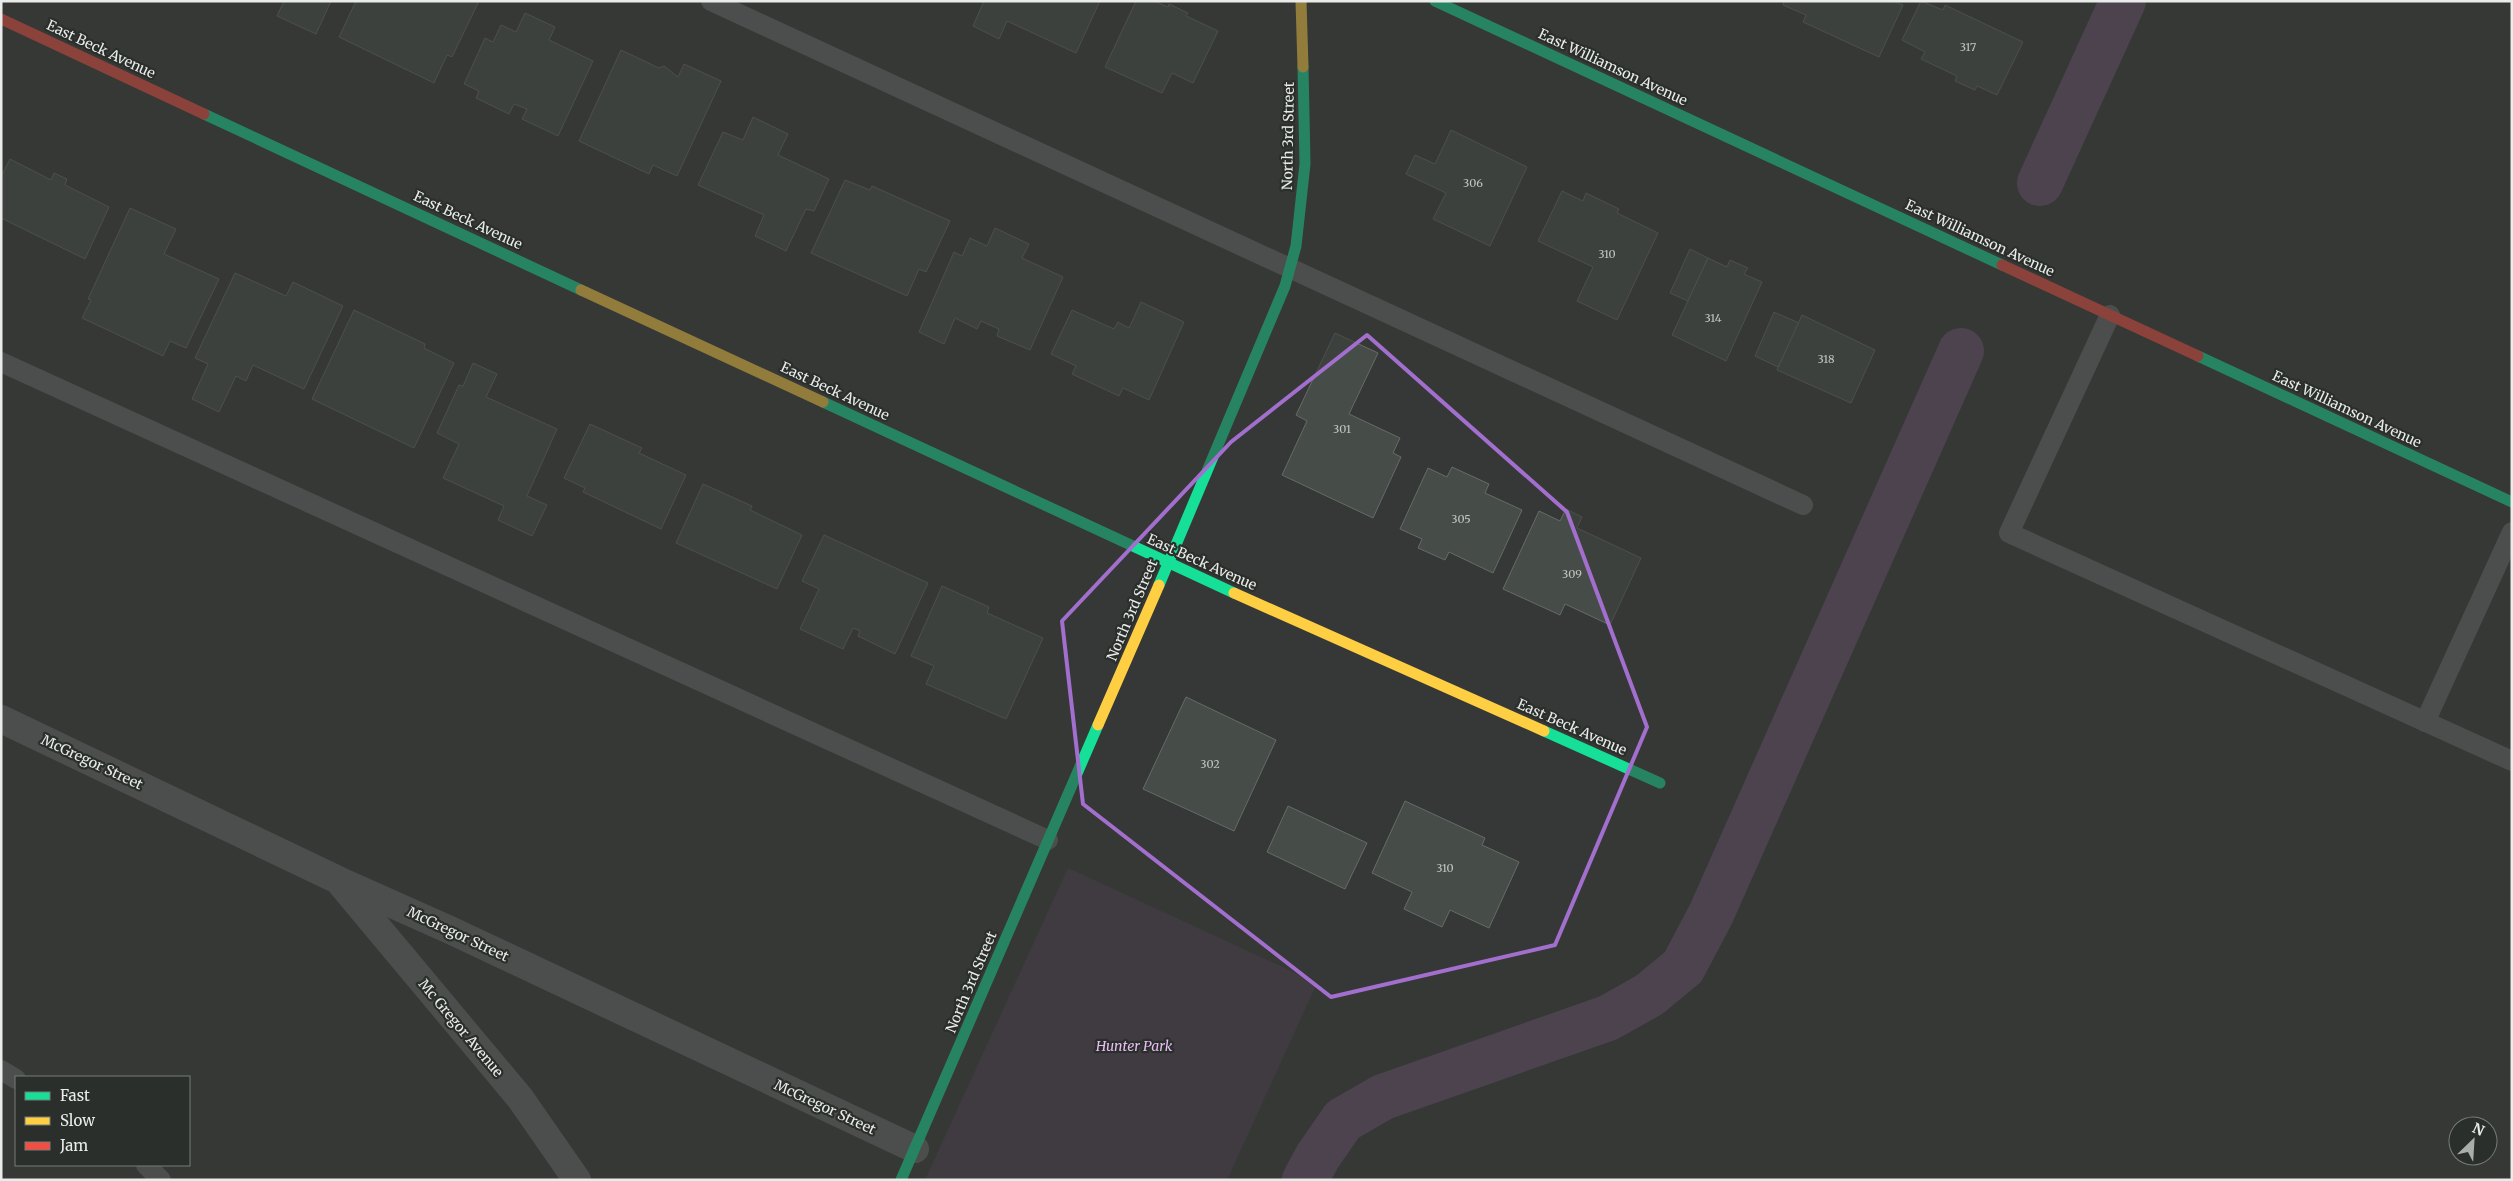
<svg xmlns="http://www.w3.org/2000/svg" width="2513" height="1181" font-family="Merriweather,serif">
<rect width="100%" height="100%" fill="#363837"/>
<polygon fill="#4c3e4f" points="1068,868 1317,983 1227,1180 925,1180"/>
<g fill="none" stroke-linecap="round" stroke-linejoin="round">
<g stroke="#68516e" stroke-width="46">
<polyline points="2040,183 2123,1"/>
<polyline points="1305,1180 1318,1156 1343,1120 1383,1097 1608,1018 1649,995 1683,967 1711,914 1961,351"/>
</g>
</g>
<g fill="#464d48" stroke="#686a68">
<polygon points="284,1 331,1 316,34 277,16"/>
<polygon points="356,1 479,1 452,57 447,55 434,83 339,37"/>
<polygon points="984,1 1100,1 1076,53 1007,21 999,39 973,26"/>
<polygon points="1136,1 1154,1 1168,7 1169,4 1188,13 1186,16 1218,31 1193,83 1172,73 1162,93 1105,67"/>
<polygon points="1784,1 1893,1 1903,5 1879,57 1803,22 1806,15 1783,5"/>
<polygon points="1921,1 1943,10 1945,5 2023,42 1997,95 1977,86 1975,90 1955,81 1957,76 1921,59 1925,52 1902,40"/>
<polygon points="525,13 555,27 549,40 593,61 558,136 522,119 527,109 514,104 509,114 476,98 479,91 464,84 485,38 493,42 501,25 516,32"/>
<polygon points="621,50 659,68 664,66 678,77 684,64 721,81 677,176 653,165 649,174 579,141"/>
<polygon points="753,117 788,134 778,155 829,179 814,211 806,209 786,251 755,236 764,215 698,185 723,132 743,140"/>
<polygon points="1451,130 1527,167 1490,246 1433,219 1446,193 1406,174 1415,155 1435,164"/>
<polygon points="10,159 51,180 54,173 67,179 65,185 109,207 85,259 1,218 1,177"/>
<polygon points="845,180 870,190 872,186 950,221 926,272 919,269 907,296 811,253"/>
<polygon points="1562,191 1583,201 1586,193 1619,209 1617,213 1658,233 1617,320 1577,301 1593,267 1538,241"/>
<polygon points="130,208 176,229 164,254 219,279 186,348 170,341 163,356 82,318 91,300 88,299"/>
<polygon points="995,228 1029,244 1022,258 1063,277 1030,350 997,336 999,329 981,321 977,329 955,318 944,344 919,332 954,252 962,256 970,238 987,246"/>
<polygon points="1690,249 1708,258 1688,301 1670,293"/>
<polygon points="1708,258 1727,267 1730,260 1748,268 1744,274 1762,282 1726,361 1672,335"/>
<polygon points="235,273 286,296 293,282 343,306 304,389 253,365 246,381 236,376 219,412 192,399 208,364 195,358"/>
<polygon points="1141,302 1184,322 1149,400 1123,388 1119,396 1072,374 1076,366 1051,354 1072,310 1114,329 1118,322 1129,328"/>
<polygon points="354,310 425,344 424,348 454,363 414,448 312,399"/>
<polygon points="1774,312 1799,323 1778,367 1755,356"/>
<polygon points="1802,315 1875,350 1851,403 1777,370"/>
<polygon points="1335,333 1378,353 1349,414 1400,438 1393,453 1401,457 1373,518 1282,475 1307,421 1296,415"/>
<polygon points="473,363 497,374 486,397 557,429 527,496 547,505 532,536 498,520 504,506 443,478 459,444 437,433 459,385 463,386"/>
<polygon points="590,424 642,448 639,453 686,475 661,529 583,492 585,488 564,478"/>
<polygon points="1452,467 1489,484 1485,493 1522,510 1493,573 1449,552 1445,560 1418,548 1422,539 1400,529 1428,468 1447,477"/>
<polygon points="703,484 752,506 750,510 802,535 777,589 676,543"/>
<polygon points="1566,509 1582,517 1577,528 1641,558 1610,625 1565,604 1560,615 1503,589 1539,511 1560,521"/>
<polygon points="824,535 928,583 895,654 858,636 860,631 853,628 843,649 800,629 819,589 802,581"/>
<polygon points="942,586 989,607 987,613 1043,638 1006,719 926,684 934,666 911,656"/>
<polygon points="1186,697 1276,740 1234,831 1143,789"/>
<polygon points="1405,801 1485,838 1482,845 1519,862 1489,928 1450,910 1442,927 1404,909 1412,892 1372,873"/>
<polygon points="1288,806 1367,843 1345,889 1267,852"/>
</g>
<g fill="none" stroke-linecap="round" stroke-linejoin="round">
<g stroke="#656967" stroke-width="20">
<polyline points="711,1 1803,505"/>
<polyline points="2110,315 2009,533 2512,761"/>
<polyline points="1,362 1048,840"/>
<polyline points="2425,722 2512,532"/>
<polyline points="1,1070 16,1079"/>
<polyline points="146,1165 161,1180"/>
</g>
<g stroke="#656967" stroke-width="28">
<polyline points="1,719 338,880 450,930 915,1149"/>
<polyline points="342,885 520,1098 577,1180"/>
</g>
<g stroke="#16e098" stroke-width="11">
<polyline points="1435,1 2002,265"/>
<polyline points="204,114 581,290"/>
<polyline points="2198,356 2512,502"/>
<polyline points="823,402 1234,593"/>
<polyline points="1159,585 1285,286 1296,246 1305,164 1303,67"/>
<polyline points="1544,731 1660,783"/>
<polyline points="901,1180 1098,725"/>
</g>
<g stroke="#ffcf43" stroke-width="11">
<polyline points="1301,1 1303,67"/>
<polyline points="581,290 823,402"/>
<polyline points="1234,593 1544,731"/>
<polyline points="1098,725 1159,585"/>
</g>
<g stroke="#f24e42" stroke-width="11">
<polyline points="1,19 204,114"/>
<polyline points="2002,265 2198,356"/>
</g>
</g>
<path d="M0 0H2513V1181H0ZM1367 335 1567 512 1647 727 1555 945 1331 997 1083 804 1062 621 1231 442Z" fill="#363837" fill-opacity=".55" fill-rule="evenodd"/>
<path fill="none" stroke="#a26fce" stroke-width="4" stroke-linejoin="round" d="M1367 335 1567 512 1647 727 1555 945 1331 997 1083 804 1062 621 1231 442Z"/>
<g text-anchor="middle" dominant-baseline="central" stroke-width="4.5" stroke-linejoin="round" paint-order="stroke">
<g font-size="11" fill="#c0c4c2">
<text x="1968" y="47">317</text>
<text x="1473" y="183">306</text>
<text x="1607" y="254">310</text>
<text x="1713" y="318">314</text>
<text x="1826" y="359">318</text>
<text x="1342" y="429">301</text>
<text x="1461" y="519">305</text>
<text x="1572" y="574">309</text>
<text x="1210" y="764">302</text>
<text x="1445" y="868">310</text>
</g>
<g font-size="14" fill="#e9ecea" stroke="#2b2f2c">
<text transform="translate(101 49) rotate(25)">East Beck Avenue</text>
<text transform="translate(1613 67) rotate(25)">East Williamson Avenue</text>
<text transform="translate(1288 136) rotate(-89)">North 3rd Street</text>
<text transform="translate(468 220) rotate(25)">East Beck Avenue</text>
<text transform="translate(1980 238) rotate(25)">East Williamson Avenue</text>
<text transform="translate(835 391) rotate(25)">East Beck Avenue</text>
<text transform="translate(2347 409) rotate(25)">East Williamson Avenue</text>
<text transform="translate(1202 562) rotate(24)">East Beck Avenue</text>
<text transform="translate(1132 610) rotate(-67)">North 3rd Street</text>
<text transform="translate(1572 727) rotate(24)">East Beck Avenue</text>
<text transform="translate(92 762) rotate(25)">McGregor Street</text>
<text transform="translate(458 934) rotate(25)">McGregor Street</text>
<text transform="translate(971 982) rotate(-67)">North 3rd Street</text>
<text transform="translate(461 1028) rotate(50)">Mc Gregor Avenue</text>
<text transform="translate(825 1107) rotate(25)">McGregor Street</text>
</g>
<g font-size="14" font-style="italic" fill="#e9bdf3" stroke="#2b2f2c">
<text x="1134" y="1046">Hunter Park</text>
</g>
</g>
<rect width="2513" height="1181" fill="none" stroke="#e9ecea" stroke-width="5"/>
<rect x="15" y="1076" width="175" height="90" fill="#2b2f2c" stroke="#777b78"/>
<rect x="25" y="1092" width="25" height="8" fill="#16e098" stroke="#777b78"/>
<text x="60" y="1101" font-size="15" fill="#e9ecea">Fast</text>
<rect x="25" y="1117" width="25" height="8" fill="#ffcf43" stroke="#777b78"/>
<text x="60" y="1126" font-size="15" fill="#e9ecea">Slow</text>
<rect x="25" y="1142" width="25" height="8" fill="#f24e42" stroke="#777b78"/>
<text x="60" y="1151" font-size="15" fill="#e9ecea">Jam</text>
<g transform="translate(2473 1141) rotate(25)"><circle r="24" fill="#2b2f2c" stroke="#777b78"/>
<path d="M0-4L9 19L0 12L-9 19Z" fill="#aaadab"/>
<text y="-8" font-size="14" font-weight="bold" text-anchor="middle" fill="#e9ecea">N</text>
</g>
</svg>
